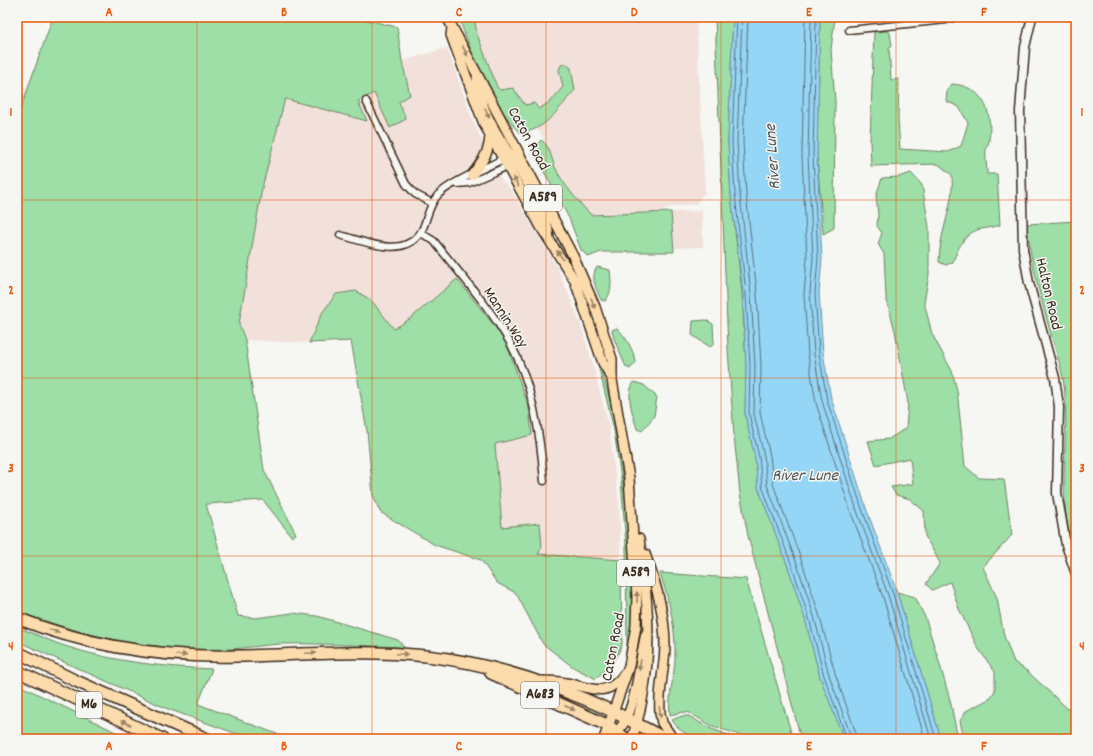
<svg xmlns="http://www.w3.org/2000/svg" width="1093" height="756" font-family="Dekko,sans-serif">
<rect width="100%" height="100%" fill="#f6f6f2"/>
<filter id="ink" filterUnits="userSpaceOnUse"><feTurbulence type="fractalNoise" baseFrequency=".025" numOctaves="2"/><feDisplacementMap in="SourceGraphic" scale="8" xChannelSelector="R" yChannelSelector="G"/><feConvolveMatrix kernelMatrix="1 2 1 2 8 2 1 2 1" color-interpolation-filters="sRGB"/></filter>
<g filter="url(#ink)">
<g fill="#f2e1db">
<polygon points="462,17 696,17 705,192 696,204 670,207 590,235 545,169 543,138 539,131 497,109"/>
<polygon points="447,48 474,124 502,180 511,190 557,267 579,319 592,361 609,427 619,503 621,560 538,554 502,527 495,444 532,435 529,408 507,345 457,280 411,318 394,329 371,300 322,313 309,343 245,340 239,324 262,188 285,99 366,121 358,101 374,93 390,127 399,102 410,95 402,61"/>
<polygon points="702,211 703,247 674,248 671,212"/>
</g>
<g fill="#9edea7" stroke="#6c8462">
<path d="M53 17H354L397 27 402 61 410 95 399 102 406 119 390 128 374 93 358 101 367 121 285 99 262 188 239 324 245 340 264 470 296 534 292 537 263 500 206 504 238 616 256 618 292 613 317 616 398 640 404 647C363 646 321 643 280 644 263 645 247 648 231 649 158 652 85 637 17 611V119Z"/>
<path d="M459 17H474L477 34 497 87 500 90 513 88 525 105 534 103 539 109 551 101 563 87 559 70 561 65 565 63 571 68 575 90C572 94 568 97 565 102 552 117 541 131 520 133 495 109 469 50 459 17Z"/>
<polygon points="715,17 733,17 728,142 731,195 742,293 746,366 745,414 755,458 758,487 788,567 805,619 820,677 844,739 801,739 748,536 740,493 734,436 728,349"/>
<polygon points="820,17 835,17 831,50 835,100 834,228 823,234 817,156"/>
<path d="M887 31 890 33 892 46 889 47 891 80 899 79 898 119 900 149 948 152 961 146 968 123 959 107 946 101 947 90 952 84C983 86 993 111 989 140 989 143 987 146 986 149 985 157 987 166 987 174H997L1000 225C993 227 988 228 981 229 965 232 958 248 953 262L946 265 939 262C939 232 955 204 952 175L938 164 871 166 870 141 874 32Z"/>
<path d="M541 140C550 146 551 157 555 167 563 185 578 201 591 215L671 212 674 252H601L588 257 581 250 569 218 535 155 537 145Z"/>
<polygon points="911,173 922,185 929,227 929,275 924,302 932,334 952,371 957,390 965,466 979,478 1004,479 1012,535 983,567 997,598 1004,636 1014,662 1027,671 1070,711 1076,724 1072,739 964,739 960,721 966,711 991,698 995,690 995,672 978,648 959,609 950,582 932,590 926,584 940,563 925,536 924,511 910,499 896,495 891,487 913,484 910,458 876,465 868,441 889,439 906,428 908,403 895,331 886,297 884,254 878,244 882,233 877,226 878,214 876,196 882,178 898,177"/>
<path d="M1076 221V555C1053 498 1072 436 1063 378 1060 362 1054 346 1050 331 1040 295 1030 261 1027 224Z"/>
<path d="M597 267 610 270C611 281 613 292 605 301L601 300C596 288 590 278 597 267Z"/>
<polygon points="457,279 493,324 507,345 529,408 532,435 495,444 502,527 540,523 542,547 538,554 621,560 622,645 616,658 596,679 573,667 543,644 516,593 497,583 481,560 435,545 380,512 373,495 367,431 351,341 309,343 322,313 336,294 356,291 371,300 394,329 411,318"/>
<polygon points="706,320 713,324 714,344 710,347 692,335 693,321"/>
<path d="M617 328C627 338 632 348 636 362L630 369 626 367 614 339 612 330Z"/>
<polygon points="593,339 615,419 633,560 633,622 625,666 627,644 626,545 621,479 614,430 592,340"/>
<path d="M634 382 644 385 657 397 654 416 642 431 637 429C633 415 625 395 634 382Z"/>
<path d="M660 573 746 579 793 739H751L710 725 690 713 683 712 670 715C668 696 674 679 675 660 676 627 670 604 660 573Z"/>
<polygon points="897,592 915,597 925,617 938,658 950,700 958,739 941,739"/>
<path d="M17 627C34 633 51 642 68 647 115 662 163 667 212 669L198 704 290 739H251L168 709 17 641Z"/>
<polygon points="17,684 130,739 18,739"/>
<path d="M682 716H689L709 728 740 739C715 739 688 745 672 720Z"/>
</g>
<polygon fill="#95d6f7" stroke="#7191a0" points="733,17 820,17 817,156 822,259 819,293 823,353 831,398 866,508 897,592 941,739 844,739 820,677 805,619 788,567 758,487 755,458 745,414 746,366 743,293 731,195 728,142"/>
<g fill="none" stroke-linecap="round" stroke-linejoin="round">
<g stroke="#5f6f75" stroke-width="1">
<polyline points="737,17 732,142 735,195 746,293 750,366 749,414 759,457 762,486 792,566 809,618 824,676 847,739"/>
<polyline points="742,17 737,142 740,195 751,293 755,366 754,414 764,456 767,485 797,564 814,616 829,675 852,739"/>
<polyline points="748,17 743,142 746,194 757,293 761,366 760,413 770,456 773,484 802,562 819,614 835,673 858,739"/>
<polyline points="805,17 802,156 807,258 804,294 808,355 816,403 851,513 883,597 925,739"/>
<polyline points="811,17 808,156 813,258 810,293 814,354 822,401 857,511 888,595 931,739"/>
<polyline points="816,17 813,156 818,258 815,293 819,353 827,400 862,509 893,594 936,739"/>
</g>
<defs>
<g id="street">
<polyline points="849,30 946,20 956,17"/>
<polyline points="366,101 406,184 415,194 432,203"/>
<polyline points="457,184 469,183 510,165"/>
<path d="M421 233 434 241C459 273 489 306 509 341 533 384 540 433 544 481"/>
<path d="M340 235C367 242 407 261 423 228 428 216 429 205 438 195 450 182 488 167 505 158"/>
</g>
<polyline id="secondary" points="1032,17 1025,47 1020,111 1023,249 1029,283 1055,378 1059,407 1057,493 1066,545 1076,574"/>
<g id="primary">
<polyline points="447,17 573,256 595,307 612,359 612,380 629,478 637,596 636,626 629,666 604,739"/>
<polyline points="452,28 451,35 484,124 541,227 575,281 603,363 612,378"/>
<path d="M477 78C480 134 544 184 549 238"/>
<path d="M472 175C482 162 489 153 490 136"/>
<path d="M645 554C656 583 665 613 665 645 665 667 658 690 660 713L662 723 673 739"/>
<path d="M541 681C550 681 558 681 566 683 591 688 608 699 625 673"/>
<path d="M612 735C637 722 639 659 646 634"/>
<path d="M632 739C654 672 650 608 639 539"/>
</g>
<g id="highway">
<path d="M17 618C87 646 162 658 238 656 300 655 363 649 426 656 491 663 553 684 612 711 630 720 648 730 666 739"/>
<polyline points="17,652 76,681 207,739"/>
<polyline points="17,671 162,739"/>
<polyline points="491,673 609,726 626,739"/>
</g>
</defs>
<use href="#street" stroke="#3b2a1e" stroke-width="9"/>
<use href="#secondary" stroke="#3b2a1e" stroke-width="11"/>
<use href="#primary" stroke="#3b2a1e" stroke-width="12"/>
<use href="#highway" stroke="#3b2a1e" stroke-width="14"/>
<use href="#street" stroke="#f6f6f2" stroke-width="6"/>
<use href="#secondary" stroke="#f6f6f2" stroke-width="8"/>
<use href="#primary" stroke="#fcdcac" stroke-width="9"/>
<use href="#highway" stroke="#fcdcac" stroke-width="11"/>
</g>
<defs><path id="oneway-solid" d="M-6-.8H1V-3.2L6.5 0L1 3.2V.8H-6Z"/></defs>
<g fill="#9c8365">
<use href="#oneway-solid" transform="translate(465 51) rotate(64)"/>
<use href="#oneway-solid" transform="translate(487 113) rotate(65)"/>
<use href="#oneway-solid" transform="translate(516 182) rotate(-119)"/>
<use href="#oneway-solid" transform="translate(560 255) rotate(-124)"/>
<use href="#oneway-solid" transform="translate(593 303) rotate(70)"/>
<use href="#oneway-solid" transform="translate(637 597) rotate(-91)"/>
<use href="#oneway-solid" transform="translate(54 631) rotate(16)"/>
<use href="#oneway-solid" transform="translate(311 653) rotate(-3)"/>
<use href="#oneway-solid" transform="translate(402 654) rotate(3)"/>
<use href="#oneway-solid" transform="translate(181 655) rotate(3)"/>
<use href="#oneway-solid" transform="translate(640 665) rotate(99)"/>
<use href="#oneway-solid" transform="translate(570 708) rotate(24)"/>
<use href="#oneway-solid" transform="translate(660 712) rotate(83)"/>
<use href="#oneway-solid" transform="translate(126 723) rotate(-155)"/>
</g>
</g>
<path fill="none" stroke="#e8590c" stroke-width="1" stroke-opacity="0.55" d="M197 17V739M372 17V739M546 17V739M721 17V739M896 17V739M17 200H1076M17 378H1076M17 556H1076"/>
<g text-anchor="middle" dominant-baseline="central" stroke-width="3" stroke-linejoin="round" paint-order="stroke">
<g fill="#f6f6f2" stroke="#73675e" stroke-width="1">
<rect x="524" y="185" width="38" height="26" rx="3"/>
<rect x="617" y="560" width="38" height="26" rx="3"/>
<rect x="521" y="682" width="38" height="26" rx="3"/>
<rect x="76" y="692" width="26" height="26" rx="3"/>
</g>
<g font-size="15" font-weight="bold" fill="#3b2a1e">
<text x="543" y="198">A589</text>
<text x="636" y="573">A589</text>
<text x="540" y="695">A683</text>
<text x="89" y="705">M6</text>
</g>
<g font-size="16" fill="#3b2a1e" stroke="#f6f6f2">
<text transform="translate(528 139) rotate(61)">Caton Road</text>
<text transform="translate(1048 294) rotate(77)">Halton Road</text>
<text transform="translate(505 318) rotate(57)">Mannin Way</text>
<text transform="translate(614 647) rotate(-79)">Caton Road</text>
</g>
<g font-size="17" font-style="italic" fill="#525554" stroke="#f6f6f2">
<text transform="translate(774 157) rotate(-94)">River Lune</text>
<text x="805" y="477">River Lune</text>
</g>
</g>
<rect width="1093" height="756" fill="none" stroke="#f6f6f2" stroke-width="44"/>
<rect x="22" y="22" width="1049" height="712" fill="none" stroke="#e8590c" stroke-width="1.5"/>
<g font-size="13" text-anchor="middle" font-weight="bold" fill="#e8590c">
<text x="109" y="16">A</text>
<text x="284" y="16">B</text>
<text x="459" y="16">C</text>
<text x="634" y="16">D</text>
<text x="809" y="16">E</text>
<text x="984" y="16">F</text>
<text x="11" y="116">1</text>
<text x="1082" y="116">1</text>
<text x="11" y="294">2</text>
<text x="1082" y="294">2</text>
<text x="11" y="472">3</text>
<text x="1082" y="472">3</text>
<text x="11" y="650">4</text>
<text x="1082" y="650">4</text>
<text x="109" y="750">A</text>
<text x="284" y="750">B</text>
<text x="459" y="750">C</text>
<text x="634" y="750">D</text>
<text x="809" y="750">E</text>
<text x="984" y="750">F</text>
</g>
</svg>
